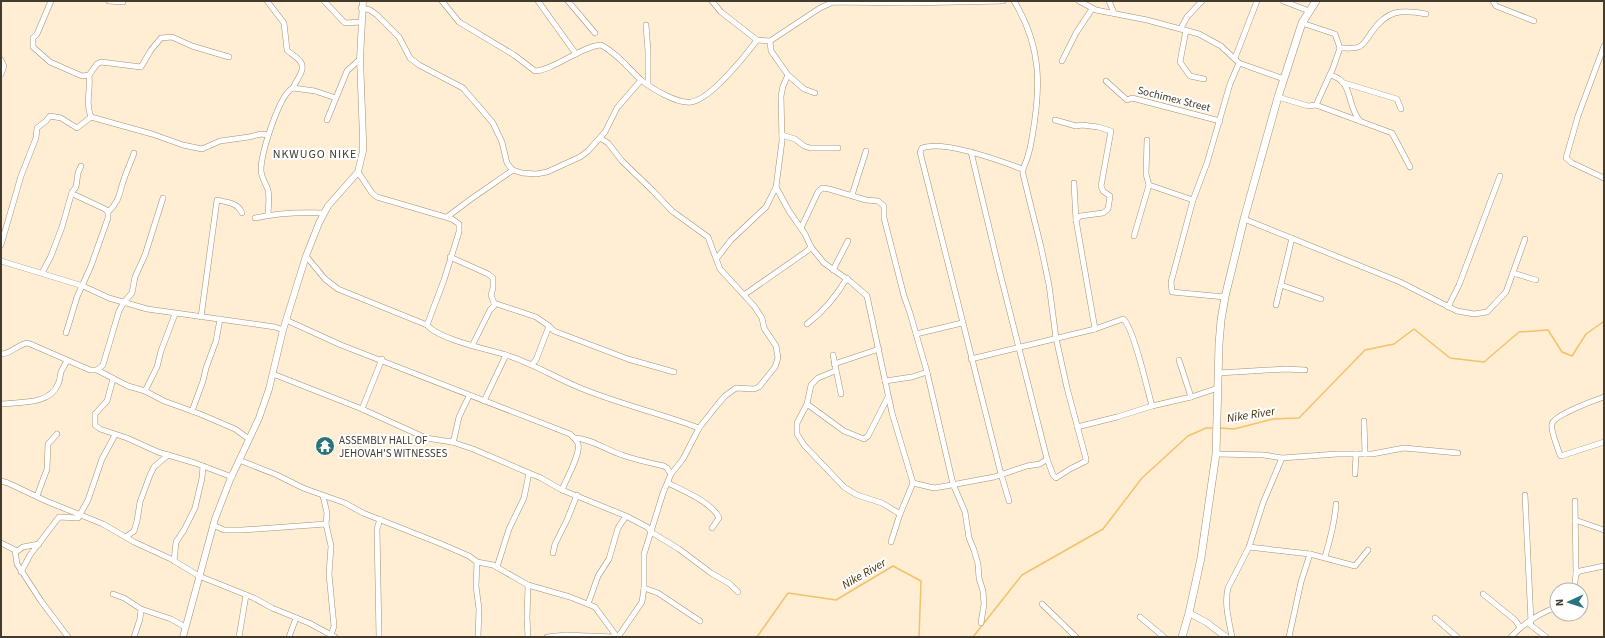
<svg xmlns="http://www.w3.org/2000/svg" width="1605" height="638" font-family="'Source Sans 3',sans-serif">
<rect width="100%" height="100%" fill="#ffeed4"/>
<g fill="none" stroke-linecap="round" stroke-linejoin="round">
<g stroke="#f4c169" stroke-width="1.5">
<polyline points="1220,428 1234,429 1273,419 1299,418 1365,350 1394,344 1414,329 1450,358 1484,362 1519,332 1548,330 1562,352 1572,356 1586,334 1603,322 1604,323"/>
<polyline points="757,637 788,593 836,600 893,566 921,581 919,637"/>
<polyline points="973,637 1022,575 1103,529 1142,478 1188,436 1206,428 1214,428"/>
</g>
<defs>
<g id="minor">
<polyline points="51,1 37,34 33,38 33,47 50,62 82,76 89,75 97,64 101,62 141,67 151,50 161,38 172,37 192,46 229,57"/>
<polyline points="109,1 123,2"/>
<path d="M267 1 284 23 287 50C291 54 297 57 300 61 307 69 296 80 293 88"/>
<polyline points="324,1 345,23 361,22"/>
<path d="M442 1 459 22 514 55 535 71C552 71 582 46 601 45 617 53 628 68 641 80 651 88 677 104 691 102 710 100 745 56 757 40"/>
<polyline points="538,1 576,54"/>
<polyline points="568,1 595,33"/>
<polyline points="712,1 721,12 757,40 770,41 820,8 833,2 909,3 1003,1"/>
<polyline points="1079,1 1096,10 1147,20 1199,34 1221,46 1239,63 1284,79"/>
<polyline points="1109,1 1114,13"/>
<polyline points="1283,1 1309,11"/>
<polyline points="1493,1 1496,6 1534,21"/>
<polyline points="361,8 370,10 377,15 399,37 410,58 419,65 463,88 493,123 502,142 507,163 510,167 513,170 522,173 536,174 547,172 580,157 588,151 605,132 617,108 641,80"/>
<polyline points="646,25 648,51 648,84"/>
<polyline points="1181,28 1187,17 1202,1"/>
<polyline points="1186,30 1180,62 1190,76 1204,79"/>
<polyline points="770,41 771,51 788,75 804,89 815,93"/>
<polyline points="1604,46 1578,116 1566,158 1572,163 1604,178"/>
<path d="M1340 48C1346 48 1353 49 1359 47 1364 44 1368 38 1371 33 1387 10 1400 9 1426 14"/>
<polyline points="1235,58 1257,1"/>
<polyline points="1,60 4,66 1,74"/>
<polyline points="1062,61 1076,33 1092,9"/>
<path d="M89 75C91 90 85 102 91 117"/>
<path d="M1330 75C1354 81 1346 105 1360 121"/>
<polyline points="1106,81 1127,100 1132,98 1220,121"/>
<polyline points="1344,83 1397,99 1401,109"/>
<polyline points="1278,97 1308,106 1316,105 1333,68 1340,48 1335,34 1302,23"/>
<polyline points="1316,105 1392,133 1410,167"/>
<polyline points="327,120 347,71 360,59"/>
<polyline points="1055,120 1076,126 1082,125 1098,127 1111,131 1101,186 1103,191 1110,196 1108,209 1103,213 1080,216 1076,220 1095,329"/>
<polyline points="782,135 795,139 804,146 810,148 838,148"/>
<polyline points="600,138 608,143 622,161 653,191 672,211 708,237 720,269 754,306 762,318 764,328 776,346 778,358 775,367 759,387 754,389 736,388 725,396 718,404 699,428 683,459 671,474 663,493 644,554 644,588 642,602 618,637"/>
<path d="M971 152 999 269 1047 459 1053 475 1056 478 1070 469 1086 461V459L1067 388 1056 338 1049 285 1041 247 1023 174C1022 168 1025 165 1027 159 1029 153 1031 145 1032 138 1041 87 1042 47 1014 1"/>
<polyline points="358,172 372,193 377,197 452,219 459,224 459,232 444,280 427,325"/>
<polyline points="1074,183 1076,220"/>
<polyline points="1149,185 1193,200"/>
<polyline points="852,195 866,151"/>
<path d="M108 212C120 201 119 193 124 179 127 170 131 162 134 153"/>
<path d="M268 215C268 208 270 197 268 190 266 184 261 177 261 170 261 154 279 94 293 88L315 91 336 98"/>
<polyline points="447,217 471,199 513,170"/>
<path d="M255 218C277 213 302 212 324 213"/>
<polyline points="1244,219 1400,282 1457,311 1474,314 1487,312 1506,292 1525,239"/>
<polyline points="801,228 818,192 822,188 829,189 866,200 878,201 884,206 884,218 904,296 910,313 927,372 953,484 965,512 969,538 974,550 978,564 979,578 983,591 984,604 981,623"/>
<polyline points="1134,236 1149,185 1146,174 1147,140"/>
<polyline points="1,245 21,176 36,138 37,128 46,121 50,116 61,118 77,128 91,117 152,134 183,145 202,149 220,141 249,137 261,134 268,135"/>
<polyline points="811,247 824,263 851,282 867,296 892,413 913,483 934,488 946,486 994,477 1027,466 1040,464 1047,459"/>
<path d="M306 256 325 279 338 289 427 325C440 340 487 349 506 355 532 363 554 377 578 387 618 404 660 413 699 428"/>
<polyline points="450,257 488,274 493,278 493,288 491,295 494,303 494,306 490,310 472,346"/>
<polyline points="717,258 731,240 766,207 776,187 782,141 781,96 783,86 788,75"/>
<polyline points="1,261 83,286 109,298 147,309 275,327 283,330"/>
<polyline points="833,270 848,241"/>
<polyline points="42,273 51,256 62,227 72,192 76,187 78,173 81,166"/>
<polyline points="1513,273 1536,280"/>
<polyline points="1281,285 1321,299"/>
<polyline points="744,295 807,251 811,247 805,234 789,211 776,187"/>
<polyline points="1225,297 1172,292 1171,282 1193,200 1207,163 1230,84 1239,63"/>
<polyline points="494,303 536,317 549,326 536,360 532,364"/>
<polyline points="1276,305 1292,238"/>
<polyline points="1448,307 1459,285 1500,176"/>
<path d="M201 317 217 200C227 202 238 203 242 213"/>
<path d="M286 320 341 345 570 434C573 437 577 440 578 444 581 454 566 479 562 490"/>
<path d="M807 324C824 311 836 297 847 278"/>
<polyline points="549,326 554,331 628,359 674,372"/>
<polyline points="66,333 77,297 91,266 108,218 108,212 105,209 75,195"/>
<polyline points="916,334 962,323"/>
<path d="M1 354C11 354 18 344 28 343L90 370H97L128 386 145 391 164 401 200 414 235 429 249 439"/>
<polyline points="833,355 841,394"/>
<path d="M971 359 1095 329 1123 319C1133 325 1148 392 1152 406"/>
<polyline points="1179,360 1191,397"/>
<polyline points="834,364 879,349"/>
<polyline points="97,370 103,365 105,358 119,311 124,302 132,293 135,277 145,255 163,198"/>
<polyline points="835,371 818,378 811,385 807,404 797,423 797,434 804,445 844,487 857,495 882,503 900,514"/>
<polyline points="1218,373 1286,369 1305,370"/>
<polyline points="273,374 362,409 426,438 452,442 473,449 541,478 562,490 626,516 647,527 651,532 679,549 711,573 730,584 738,592"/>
<polyline points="113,379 107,401 95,414 95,425 100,429 127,438 158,452 195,463 232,477"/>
<polyline points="885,381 912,377 927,372"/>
<polyline points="145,391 157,367 161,351 175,314"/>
<path d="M1604 397C1595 400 1554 415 1552 424 1550 430 1558 448 1560 455L1561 456 1604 442"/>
<polyline points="484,401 506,355"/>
<path d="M1 404C19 402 50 405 58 384 60 381 60 376 61 372 63 368 65 364 67 361"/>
<polyline points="807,404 844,431 864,439 868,436 888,397"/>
<polyline points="362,409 382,359"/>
<polyline points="192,411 203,381 206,368 216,341 220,319"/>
<polyline points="1364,421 1365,454"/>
<polyline points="1077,427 1117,417 1152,406 1191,397 1218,388"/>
<path d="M575 438C592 439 606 450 622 455 636 460 650 463 664 466L667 468 671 474"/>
<polyline points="452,442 454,439 459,417 469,396"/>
<polyline points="1216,454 1264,455 1282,458 1337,454 1372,454 1404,448 1458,453"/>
<polyline points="239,460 277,475 303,488 345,503 363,513 439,543 469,556 477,562 493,565 528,585 570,597 595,607 617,637"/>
<polyline points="1355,474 1356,454"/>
<polyline points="1,481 8,483 46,501 103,524 134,542 171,559 199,576 254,598 272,608 309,623 335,637"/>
<path d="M668 483C682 490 713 503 719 518L712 528"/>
<polyline points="1525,495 1531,622"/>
<polyline points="37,496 47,469 48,444 57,434"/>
<polyline points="323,496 327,513 326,524 331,546 329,574 334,626 331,635"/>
<path d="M1009 501 1001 474 920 152 922 148C944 140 1001 161 1022 169"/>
<polyline points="1575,520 1604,530"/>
<polyline points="213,525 224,530 242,530 326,524"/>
<polyline points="126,537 134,531 137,521 140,502 150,475 154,467 168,455"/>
<polyline points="891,542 900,514 913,483"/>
<polyline points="1,543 15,550 17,564 41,601 68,637"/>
<polyline points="1249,547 1310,554 1355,566 1368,550"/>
<polyline points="16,552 23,547 39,544"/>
<polyline points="553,553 555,544 567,520 577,495"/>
<path d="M1325 557C1330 540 1335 522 1336 504"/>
<polyline points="174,561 176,542 184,530 195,508 202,478 203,466"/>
<polyline points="477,562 476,586 479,609 478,637"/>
<polyline points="497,567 509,529 524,498 529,473"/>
<polyline points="21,572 30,555 59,517 78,518 88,500 102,459 115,435"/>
<polyline points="1576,574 1580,571 1604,566"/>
<polyline points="644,588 658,593 700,621"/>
<polyline points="1574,590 1576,574 1575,501"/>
<polyline points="113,594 124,598 141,609 171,619 185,627"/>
<polyline points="1483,594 1515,620 1520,627"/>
<polyline points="588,604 598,576 609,559 618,528 626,516"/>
<polyline points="1042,604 1076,637"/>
<polyline points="1140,617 1164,637"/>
<polyline points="1435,618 1457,637"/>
<polyline points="1528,623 1546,637"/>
<polyline points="134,637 140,619 141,609"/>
<polyline points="239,637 246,595"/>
<polyline points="289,637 296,618"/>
<polyline points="379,637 377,529 380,519"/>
<polyline points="528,637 527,618 528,585"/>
<polyline points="547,637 565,635 613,637"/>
<path d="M1232 637C1229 621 1224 604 1228 588L1249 547 1263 503 1282 458"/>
<polyline points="1289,637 1301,582 1310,554"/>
<path d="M1511 637C1523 624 1540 613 1557 607"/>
</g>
<g id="tertiary">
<polyline points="1189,613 1206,622 1226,637"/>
<polyline points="183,637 215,519 230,480 259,418 269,389 283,330 306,256 319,223 328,206 358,172 363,151 363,138 360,59 363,1"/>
</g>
<polyline id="secondary" points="1182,637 1189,613 1201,558 1216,454 1219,344 1221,320 1225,297 1244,219 1278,97 1302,23 1316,1"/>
</defs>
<use href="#minor" stroke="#a39071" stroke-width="6"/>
<use href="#tertiary" stroke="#a39071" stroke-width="7"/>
<use href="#secondary" stroke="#a39071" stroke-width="8"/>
<use href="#minor" stroke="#fff" stroke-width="5"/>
<use href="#tertiary" stroke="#fff" stroke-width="6"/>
<use href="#secondary" stroke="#fff" stroke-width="7"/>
</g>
<defs>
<symbol id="temple-disc" viewBox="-11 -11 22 22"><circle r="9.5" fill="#2a737c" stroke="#fff"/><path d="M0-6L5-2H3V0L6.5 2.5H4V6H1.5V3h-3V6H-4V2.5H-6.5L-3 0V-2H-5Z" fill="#fff"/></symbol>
</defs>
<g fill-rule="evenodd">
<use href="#temple-disc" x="314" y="435" width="22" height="22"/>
</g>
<g text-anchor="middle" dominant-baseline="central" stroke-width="4" stroke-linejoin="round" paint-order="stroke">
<g font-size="11" fill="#433b2e" stroke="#fff">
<text transform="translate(1174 99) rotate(14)">Sochimex Street</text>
</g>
<g font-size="11" fill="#433b2e" stroke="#fff" text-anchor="start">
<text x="339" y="440">ASSEMBLY HALL OF<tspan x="339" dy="13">JEHOVAH'S WITNESSES</tspan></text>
</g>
<g font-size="12" letter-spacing="1" fill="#433b2e" stroke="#fff">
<text x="315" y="154">NKWUGO NIKE</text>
</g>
<g font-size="12" font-style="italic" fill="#422e06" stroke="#fff">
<text transform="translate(1251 415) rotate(-9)">Nike River</text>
<text transform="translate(864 574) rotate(-30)">Nike River</text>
</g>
</g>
<rect width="1605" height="638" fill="none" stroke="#433b2e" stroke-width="4"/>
<g transform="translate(1569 602) rotate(267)"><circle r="19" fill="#ffffff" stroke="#b4b1ab"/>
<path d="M0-3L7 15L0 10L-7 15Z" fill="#2a737c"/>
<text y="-6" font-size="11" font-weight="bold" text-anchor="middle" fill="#433b2e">N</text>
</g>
</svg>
